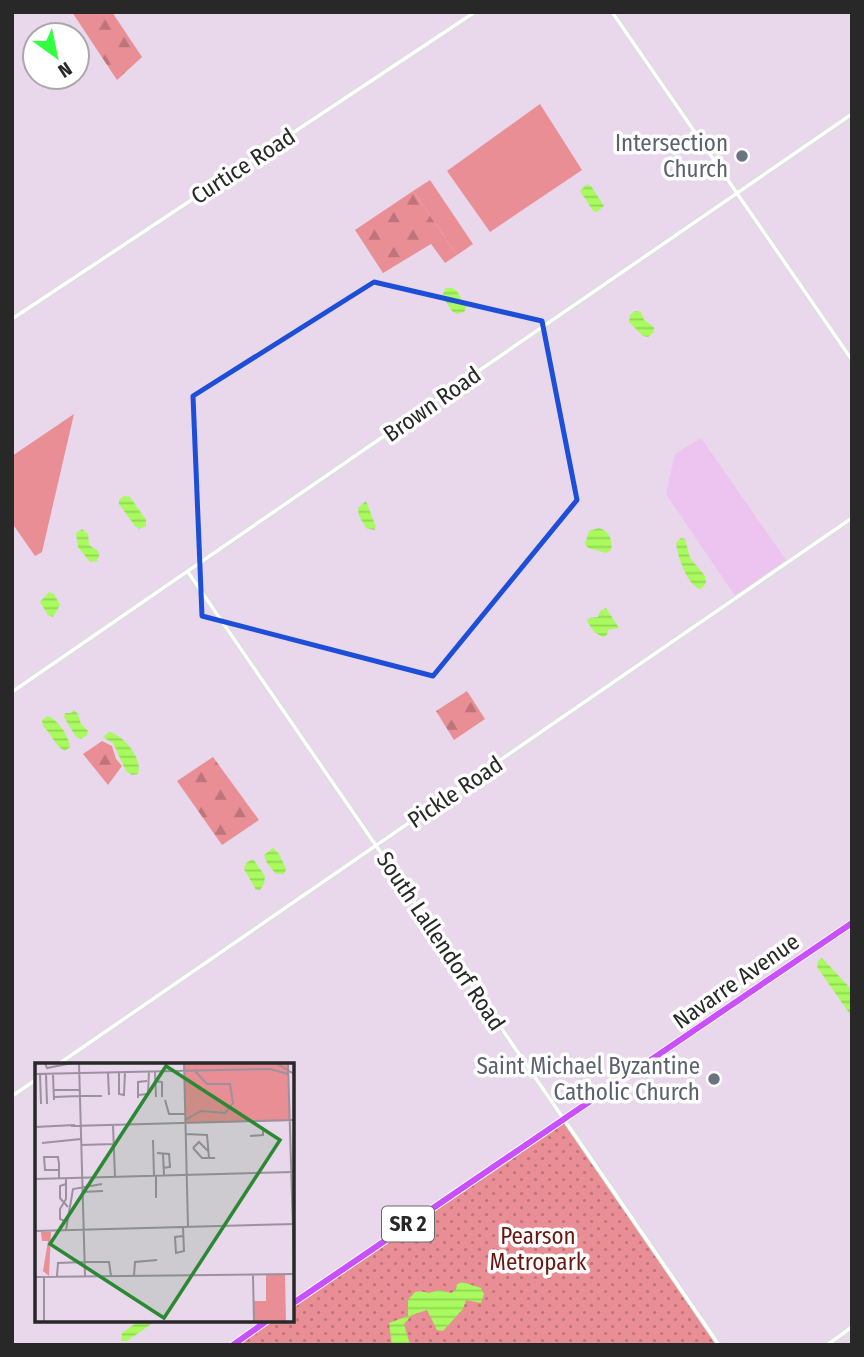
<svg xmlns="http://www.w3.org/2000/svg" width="864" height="1357" font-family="'Fira Sans Condensed',sans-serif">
<defs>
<pattern id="forest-firs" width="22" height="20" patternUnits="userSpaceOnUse" patternTransform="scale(1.75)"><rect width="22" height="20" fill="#e98e95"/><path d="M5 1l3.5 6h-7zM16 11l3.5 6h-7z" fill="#bd747a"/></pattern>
<pattern id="park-dots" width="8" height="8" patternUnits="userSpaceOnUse" patternTransform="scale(1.75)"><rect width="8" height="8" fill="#e98e95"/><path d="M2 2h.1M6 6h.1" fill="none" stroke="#bd747a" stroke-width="1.8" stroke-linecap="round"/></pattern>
<pattern id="water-rules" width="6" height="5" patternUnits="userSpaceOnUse" patternTransform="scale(1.75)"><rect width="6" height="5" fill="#a8fa5f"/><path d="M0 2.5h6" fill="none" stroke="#91d653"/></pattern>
</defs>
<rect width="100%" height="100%" fill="#e9d7ec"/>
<polygon fill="#edc4f0" points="701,438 786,560 735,596 666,494 675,454"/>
<g fill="#e98e95">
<polygon points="540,104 582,170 490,232 447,171"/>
<polygon points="430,180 473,244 457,255 413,191"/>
<polygon points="74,414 42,552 35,556 12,523 12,456"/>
</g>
<g fill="url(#forest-firs)">
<polygon points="72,12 112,12 142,57 117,80"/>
<polygon points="413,191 457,255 445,263 431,244 383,273 355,230"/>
<polygon points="467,691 485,719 454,740 436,711"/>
<polygon points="102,741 112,746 116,759 122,766 108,785 83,754"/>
<polygon points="213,757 259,820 222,845 177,781"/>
</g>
<polygon fill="url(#park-dots)" points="564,1117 719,1345 233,1345 268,1320 292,1320 292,1304"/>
<g fill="url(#water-rules)">
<polygon points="587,184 591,186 604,206 597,212 594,212 580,191"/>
<path d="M446 288C460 286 458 299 467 305L464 312 457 314 452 311 442 296Z"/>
<polygon points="635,311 641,312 644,320 654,327 654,332 648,337 643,336 629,322 630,315"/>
<polygon points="124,496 130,497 146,520 146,526 139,529 135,526 119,504 119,500"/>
<polygon points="366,501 376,527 374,530 366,528 359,516 358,508"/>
<path d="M599 528C609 531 613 540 611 550L606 553 588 548 585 544 589 531Z"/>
<polygon points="82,529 88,534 89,545 98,551 99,556 97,561 90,562 78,547 76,533"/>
<path d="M681 538 685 539 690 558 705 576 706 583 701 589C687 586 678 557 676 543Z"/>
<polygon points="49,592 54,594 60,605 53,617 48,615 40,602"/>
<polygon points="606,608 619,628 608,630 607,635 603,637 594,632 587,621 589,618 598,617 600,611"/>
<polygon points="74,710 78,714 81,724 88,731 87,735 81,739 76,737 64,717 65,713 71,713"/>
<path d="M48 716C58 720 69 736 70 747L65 751C56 747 51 733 43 726L42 720Z"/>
<path d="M109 732C124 735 143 759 138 774L132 775 126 771 113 743 103 737Z"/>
<polygon points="273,848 279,854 286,869 284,874 276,874 267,863 264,855"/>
<polygon points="253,859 265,876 264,884 260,890 256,890 244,869 246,863"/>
<polygon points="822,958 852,990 852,1017 817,967 818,961"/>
<polygon points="462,1282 481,1288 484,1294 481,1303 466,1300 463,1309 443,1331 437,1330 427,1310 412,1315 404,1324 410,1345 392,1345 389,1323 408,1316 408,1300 415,1292 420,1291 429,1293 438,1290 451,1293 456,1290 457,1284"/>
<polygon points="140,1320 157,1320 127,1341 121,1341 122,1333"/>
</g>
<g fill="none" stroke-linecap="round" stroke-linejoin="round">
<defs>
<g id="minor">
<polyline points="612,12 852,360"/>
<polyline points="12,319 475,12"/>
<polyline points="188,572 719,1345"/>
<polyline points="12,692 852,114"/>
<polyline points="57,1065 852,518"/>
<polyline points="12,1096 37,1079"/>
<polyline points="827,1345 852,1327"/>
</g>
<g id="highway">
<polyline points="292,1304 852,923"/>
<polyline points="233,1345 268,1320"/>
</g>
</defs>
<use href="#minor" stroke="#cde3ce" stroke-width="5"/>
<use href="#highway" stroke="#fff" stroke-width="8"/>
<use href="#minor" stroke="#fff" stroke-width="3.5"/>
<use href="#highway" stroke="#c94fff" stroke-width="6"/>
</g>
<path fill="none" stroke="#1d4ed8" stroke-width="5" stroke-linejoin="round" d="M374 282 542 321 577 500 433 676 202 616 193 396Z"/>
<g fill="#6b7280" stroke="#fff" stroke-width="2.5">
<circle cx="742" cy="156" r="7"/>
<circle cx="714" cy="1079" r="7"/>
</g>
<g text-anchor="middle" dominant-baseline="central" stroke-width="7" stroke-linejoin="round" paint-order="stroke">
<rect fill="#fff" stroke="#686868" stroke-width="2" x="382" y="1206.5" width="52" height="35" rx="5"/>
<g font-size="21" font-weight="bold" fill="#282828">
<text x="408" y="1224">SR 2</text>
</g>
<g font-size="23" fill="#5b616d" stroke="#fff" text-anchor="end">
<text x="728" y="143">Intersection<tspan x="728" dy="26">Church</tspan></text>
<text x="700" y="1066">Saint Michael Byzantine<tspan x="700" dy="26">Catholic Church</tspan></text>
</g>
<g font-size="23" fill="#282828" stroke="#fff">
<text transform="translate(243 166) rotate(-33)">Curtice Road</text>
<text transform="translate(432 404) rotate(-35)">Brown Road</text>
<text transform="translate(455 792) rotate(-34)">Pickle Road</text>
<text transform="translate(441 941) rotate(56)">South Lallendorf Road</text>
<text transform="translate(736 981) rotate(-35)">Navarre Avenue</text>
</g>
<g font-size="23" fill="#6a1712" stroke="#fff">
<text x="538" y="1236">Pearson<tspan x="538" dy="26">Metropark</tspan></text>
</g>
</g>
<g transform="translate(35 1063)">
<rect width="259" height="259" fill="#e9d7ec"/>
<path d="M6 169H16L14 213 8 208 13 178H7Z" fill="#e98e95"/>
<path d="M149 0H253L255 58 150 60ZM231 212H250L251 259H219V238H231Z" fill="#e98e95"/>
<path fill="none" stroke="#9c919e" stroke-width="2" d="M10 0 12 5 37 0M44 0 50 213M149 0 153 164M241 0 259 11M253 0 259 200M120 9 121 34M73 10 74 32M84 10V31L89 32 90 9M0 11 235 6 253 11M5 11 6 41M11 11 12 41M18 12 19 37M120 18 127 19V34M18 27H44M103 32 113 31 114 8M45 33H67M19 34 45 33M103 35V19L112 18M130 37 134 51H150M150 57 166 48 190 50 198 40 195 21H172L160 8M78 62 80 114M36 63 259 57M0 64 40 62M150 71 172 72 174 95M215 73 228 72V64M118 77 119 113M7 80 46 76M46 82 79 81M158 85 167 95H180M158 85 164 79 173 88M122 90 134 91 135 104 128 105M128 90 129 113M121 113V135M24 115V100L23 95V94H9L10 107H24M31 115V136L25 146V156L31 159M0 116 259 109M31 121 25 123V135L33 144M47 129 68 128M148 164 149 188 141 190 140 174 148 173M31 167 38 126 67 121M0 168 259 161M49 199H74L76 213M218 212 219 259M22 213 23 200 49 199M99 213 100 199 122 197M0 214 259 211M9 214V259"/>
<path fill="#2c8933" fill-opacity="0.15" stroke="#2c8933" stroke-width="3.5" d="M131 3 245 77 129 255 15 181Z"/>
<rect width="259" height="259" fill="none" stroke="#282828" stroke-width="3.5"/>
</g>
<rect width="864" height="1357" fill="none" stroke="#282828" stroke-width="28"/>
<g transform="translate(56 56) rotate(147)"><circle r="33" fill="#ffffff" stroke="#a9a9a9" stroke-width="2"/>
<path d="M0-5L12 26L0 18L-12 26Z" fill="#31ff41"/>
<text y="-10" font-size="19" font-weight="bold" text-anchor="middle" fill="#282828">N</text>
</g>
</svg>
